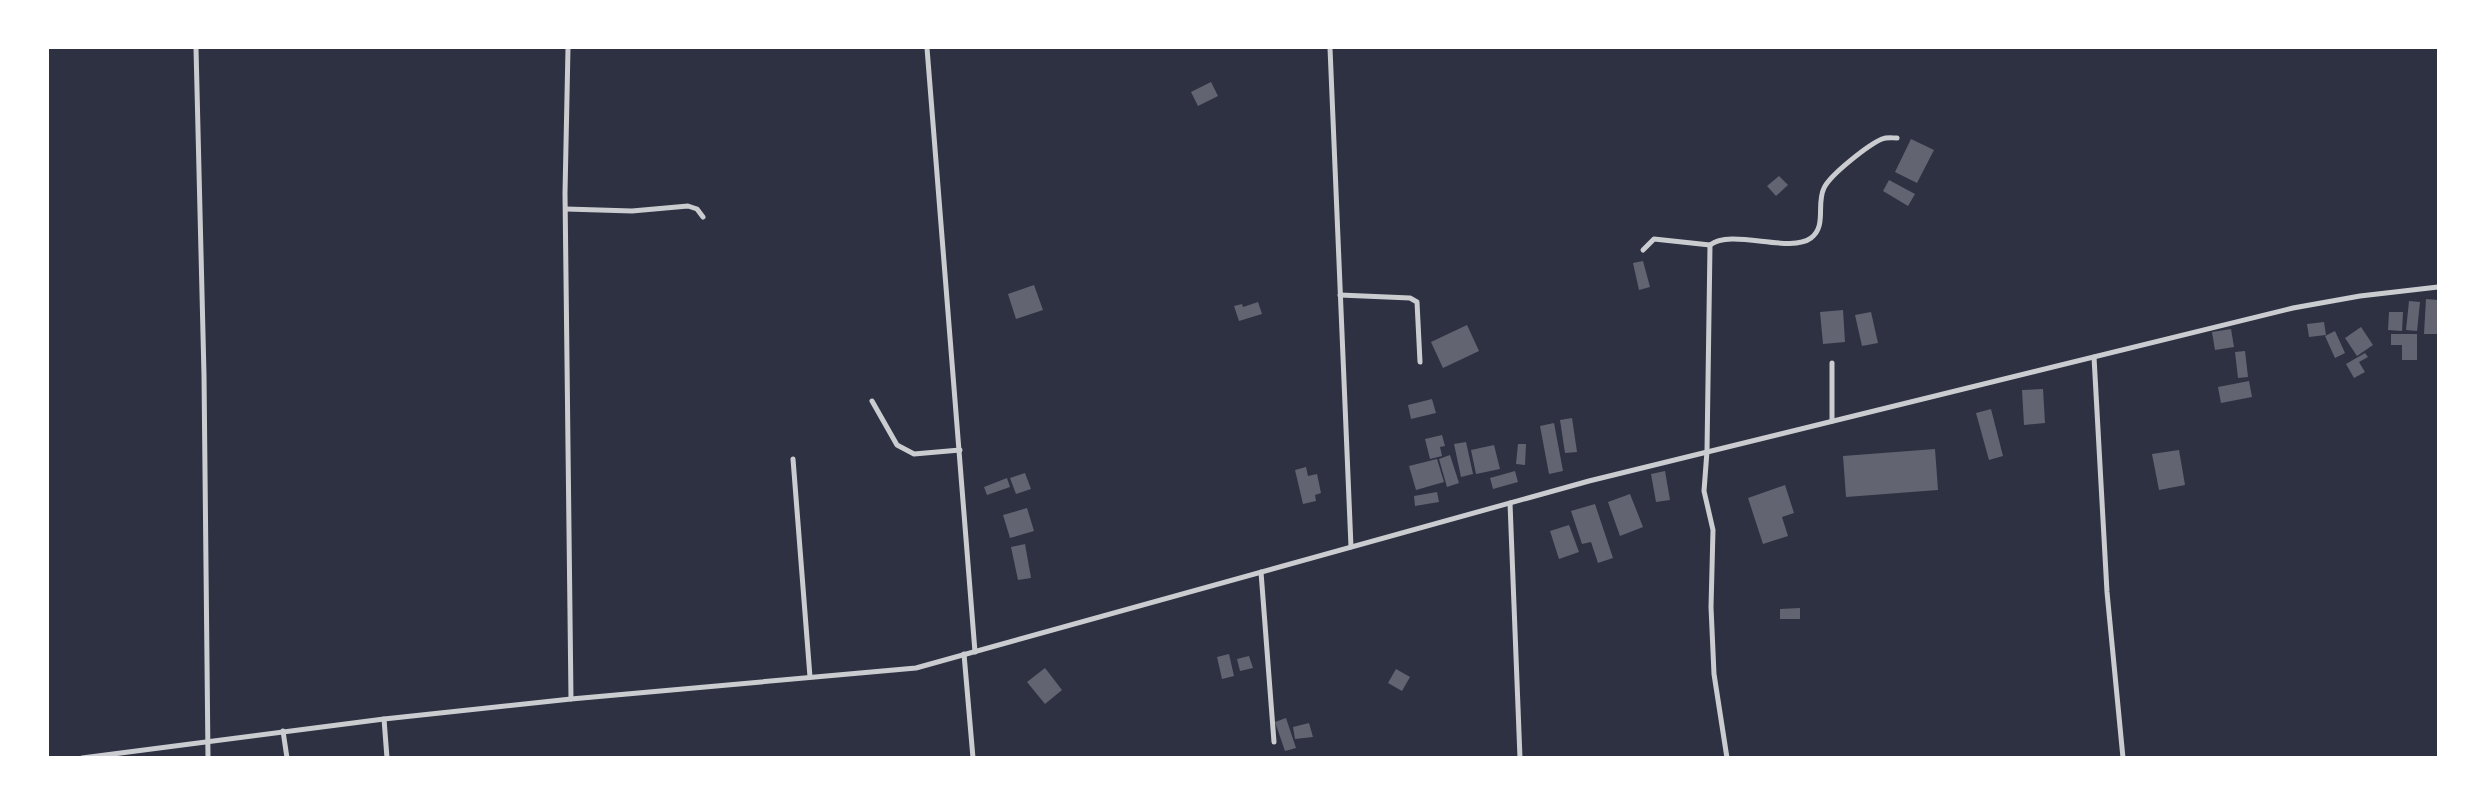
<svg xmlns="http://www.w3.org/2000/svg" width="2486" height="805" font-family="Signika,sans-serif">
<rect width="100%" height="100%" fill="#2d3142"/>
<g fill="#626471">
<polygon points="1211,82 1218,96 1198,106 1191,92"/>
<polygon points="1911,139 1934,150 1917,183 1895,172"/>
<polygon points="1779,176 1788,185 1776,196 1767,186"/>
<polygon points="1889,180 1915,194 1908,206 1883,191"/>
<polygon points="1643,261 1650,287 1639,290 1633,263"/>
<polygon points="1034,285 1043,310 1016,319 1008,294"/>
<polygon points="2426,299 2438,300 2437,334 2424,334"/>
<polygon points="2409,301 2420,302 2417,331 2406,330"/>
<polygon points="1258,302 1262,314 1239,321 1234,306 1242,304 1243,307"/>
<polygon points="1843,310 1845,342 1823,344 1820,312"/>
<polygon points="1871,312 1878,343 1862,346 1855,315"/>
<polygon points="2389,312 2403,312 2402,331 2388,330"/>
<polygon points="2324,322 2326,335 2309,337 2307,324"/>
<polygon points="1467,325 1479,351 1443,368 1431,342"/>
<polygon points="2361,327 2373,345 2357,356 2345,338"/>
<polygon points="2231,329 2234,347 2215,350 2212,332"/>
<polygon points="2335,331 2345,353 2335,358 2325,336"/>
<polygon points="2391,334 2417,334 2417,360 2402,360 2402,345 2391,345"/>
<polygon points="2245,351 2248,377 2238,378 2235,352"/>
<polygon points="2365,353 2368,357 2359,362 2365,372 2354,378 2346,364"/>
<polygon points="2249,381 2252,397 2221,403 2218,387"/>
<polygon points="2043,389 2045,423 2024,425 2022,390"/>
<polygon points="1432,399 1436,413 1411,419 1408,405"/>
<polygon points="1991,409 2003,456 1989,460 1976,413"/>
<polygon points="1572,418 1577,452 1565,453 1560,420"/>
<polygon points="1554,423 1563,471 1549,474 1540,426"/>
<polygon points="1442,435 1445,446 1440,447 1442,456 1430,459 1425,439"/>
<polygon points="1466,442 1473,474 1461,477 1454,444"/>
<polygon points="1518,444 1526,444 1525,465 1516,464"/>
<polygon points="1494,445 1500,469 1476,474 1471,450"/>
<polygon points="1935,449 1938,490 1846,497 1843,456"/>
<polygon points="2179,450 2185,485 2159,490 2152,454"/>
<polygon points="1450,455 1459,483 1447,487 1439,459"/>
<polygon points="1437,459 1444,482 1416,490 1409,466"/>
<polygon points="1306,467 1308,476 1317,474 1321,493 1315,495 1316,501 1303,504 1295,470"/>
<polygon points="1515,471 1518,482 1493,489 1490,478"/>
<polygon points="1665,471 1670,500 1656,502 1651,474"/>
<polygon points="1025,473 1031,489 1016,494 1010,478"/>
<polygon points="1007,478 1010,487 987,495 984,487"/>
<polygon points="1785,485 1794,513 1782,517 1788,536 1763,544 1748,498"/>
<polygon points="1437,492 1439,502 1415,506 1414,496"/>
<polygon points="1630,494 1643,527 1620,536 1608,502"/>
<polygon points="1595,504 1613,558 1598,563 1591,542 1582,544 1571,511"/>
<polygon points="1027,508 1034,531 1010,538 1003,515"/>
<polygon points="1569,525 1579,552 1559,559 1550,531"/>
<polygon points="1025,544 1031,578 1018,580 1011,547"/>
<polygon points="1800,608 1800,619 1780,619 1780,609"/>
<polygon points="1229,654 1234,676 1222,679 1217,657"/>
<polygon points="1249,656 1253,668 1240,671 1237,659"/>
<polygon points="1045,668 1062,690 1045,704 1027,682"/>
<polygon points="1396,669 1410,677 1402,691 1388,683"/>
<polygon points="1286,718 1296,748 1285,751 1275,722"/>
<polygon points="1309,723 1313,737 1295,739 1293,727"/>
</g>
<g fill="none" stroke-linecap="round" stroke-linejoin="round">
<g stroke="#caccd0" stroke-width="5">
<polyline points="196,48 204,375 208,758"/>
<polyline points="568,48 565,193 571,699"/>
<polyline points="927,48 975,652"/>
<polyline points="1330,48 1351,547"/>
<polyline points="566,209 632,211 688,206 697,209 703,217"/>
<polyline points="1643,250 1654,239 1710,245"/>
<polyline points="1340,295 1410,298 1417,302 1420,362"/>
<polyline points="2094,357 2107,592 2123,758"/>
<polyline points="1832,363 1832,421"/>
<polyline points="872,401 897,445 914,454 960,450"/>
<polyline points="793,459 810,677"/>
<polyline points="1510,503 1520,758"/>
<polyline points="1261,572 1274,742"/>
<polyline points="964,654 973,758"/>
<polyline points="384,719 387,758"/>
<polyline points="283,731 287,758"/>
<polyline points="82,758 384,719 571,699 916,668 1589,481 2293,308 2360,296 2438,287"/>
<path d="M1727 758 1714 674 1711 607 1713 530 1704 491 1707 451 1710 245C1731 228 1790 254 1811 238 1827 226 1816 204 1824 188 1830 175 1868 145 1882 139 1887 137 1892 138 1897 138"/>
</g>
</g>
<rect width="2486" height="805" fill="none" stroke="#ffffff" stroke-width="98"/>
</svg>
